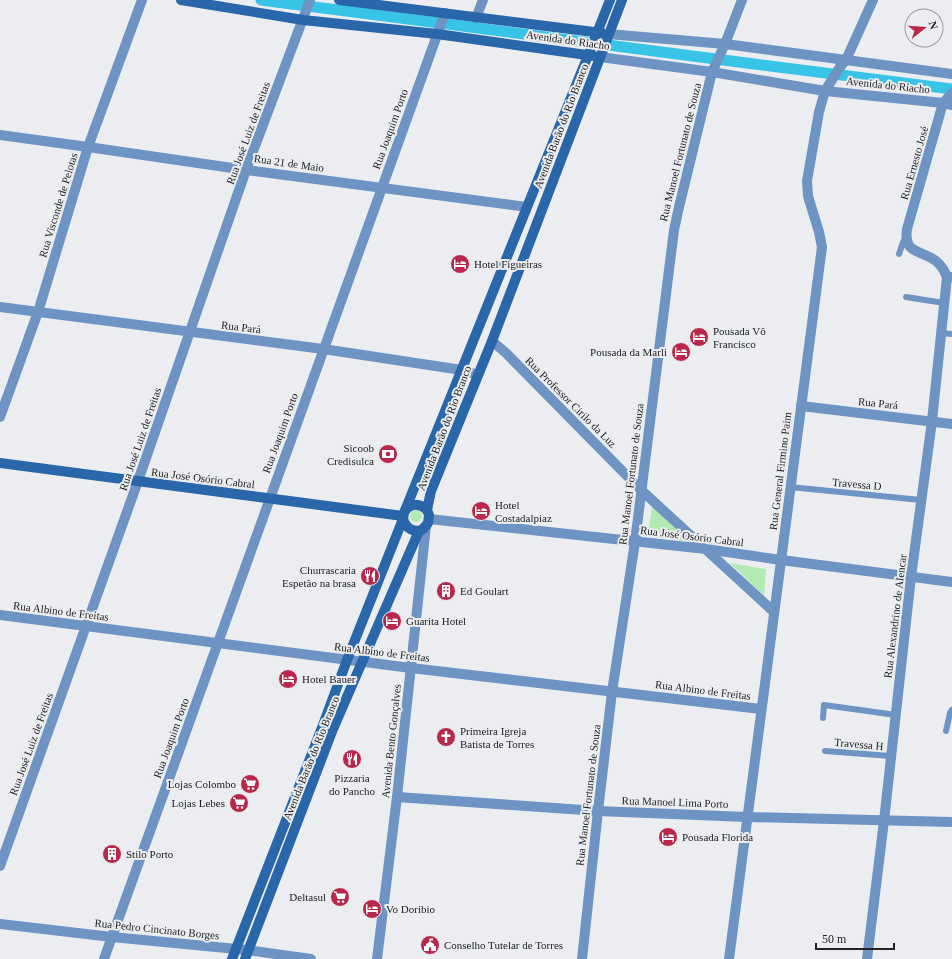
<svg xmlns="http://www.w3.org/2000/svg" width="952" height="959" font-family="'Times New Roman',serif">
<rect width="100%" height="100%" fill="#ebedf1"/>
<g fill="#b1ebb2">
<polygon points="652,506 689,542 648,536"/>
<circle cx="416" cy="516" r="6"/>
<polygon points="730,563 766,569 764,596"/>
</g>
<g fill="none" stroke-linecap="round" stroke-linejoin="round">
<polyline stroke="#38c4e6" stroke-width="11" points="261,0 754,64 952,89"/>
<g stroke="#6d94c3" stroke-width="6">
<polyline points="899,254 903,242 906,237"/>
<polyline points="906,297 944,303"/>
<polyline points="941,333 952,334"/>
<polyline points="790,487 921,500"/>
<polyline points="823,718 824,705 896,715"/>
<polyline points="946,731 950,713 952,710"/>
<polyline points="825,751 891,756"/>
</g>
<g stroke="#6d94c3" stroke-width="10">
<polyline points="476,18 483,0"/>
<polyline points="608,34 725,44 952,74"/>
<polyline points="600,57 712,72 825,91 943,103 952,105"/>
<path d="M952 93 943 103 907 229C903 254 921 250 936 261 942 266 944 270 947 277H952"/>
<polyline points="0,135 88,147 246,170 527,207"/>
<polyline points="0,307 323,349 462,370 478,375"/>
<polyline points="492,341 506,353 641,490 774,612"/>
<polyline points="801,406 952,424"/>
<polyline points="0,417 38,312 88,147 142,0"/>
<polyline points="429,519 706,549 781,560 952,582"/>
<polyline points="0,615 411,668 761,709"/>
<polyline points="397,797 598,811 747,817 952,822"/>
<polyline points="0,866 138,481 246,170 310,0"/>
<polyline points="0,924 112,937 247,950 311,959"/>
<polyline points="104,959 445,13"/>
<polyline points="377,959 397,797 426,526"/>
<polyline points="582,959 598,811 612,692 635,542 674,230 679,207 712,72 725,44 742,0"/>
<polyline points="729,959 822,247 819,232 808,196 807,181 819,112 825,91 840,67 846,60 873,0"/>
<polyline points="867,959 884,821 911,577 932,421 947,277"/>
</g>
<g stroke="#2966aa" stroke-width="10">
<polyline points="181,0 303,20 437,34 594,56"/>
<polyline points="339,0 602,33"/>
<polyline points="0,463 403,516"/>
<path d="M405 511C411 503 420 503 427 510"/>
<path d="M403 519C405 527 411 531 419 531"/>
<polyline points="232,959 323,725 347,660 403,519 404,513 591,48 610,0"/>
<polyline points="245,959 333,729 419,531 423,529 428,523 429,515 427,510 431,491 492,341 622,0"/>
</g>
</g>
<defs>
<symbol id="hotel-disc" viewBox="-11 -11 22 22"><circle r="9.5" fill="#b9284b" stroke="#ebedf1"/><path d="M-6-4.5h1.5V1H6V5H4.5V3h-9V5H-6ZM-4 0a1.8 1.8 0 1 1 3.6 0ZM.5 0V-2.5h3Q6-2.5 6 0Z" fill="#fff"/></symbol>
<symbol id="bank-disc" viewBox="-11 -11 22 22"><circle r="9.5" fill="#b9284b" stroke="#ebedf1"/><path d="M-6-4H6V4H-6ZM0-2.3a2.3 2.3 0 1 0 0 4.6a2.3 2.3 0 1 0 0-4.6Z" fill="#fff"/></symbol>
<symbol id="restaurant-disc" viewBox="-11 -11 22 22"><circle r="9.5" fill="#b9284b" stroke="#ebedf1"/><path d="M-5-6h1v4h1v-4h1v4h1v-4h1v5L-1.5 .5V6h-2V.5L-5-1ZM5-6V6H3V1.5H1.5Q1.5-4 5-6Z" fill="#fff"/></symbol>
<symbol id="building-disc" viewBox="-11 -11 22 22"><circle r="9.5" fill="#b9284b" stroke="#ebedf1"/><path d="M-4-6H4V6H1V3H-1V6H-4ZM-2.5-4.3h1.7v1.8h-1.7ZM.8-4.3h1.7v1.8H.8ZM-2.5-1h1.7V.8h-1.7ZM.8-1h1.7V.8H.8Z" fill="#fff"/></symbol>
<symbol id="church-disc" viewBox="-11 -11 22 22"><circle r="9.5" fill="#b9284b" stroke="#ebedf1"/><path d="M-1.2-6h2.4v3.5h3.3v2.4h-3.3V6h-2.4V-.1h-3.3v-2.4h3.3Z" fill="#fff"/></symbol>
<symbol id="supermarket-disc" viewBox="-11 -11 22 22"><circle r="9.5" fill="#b9284b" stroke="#ebedf1"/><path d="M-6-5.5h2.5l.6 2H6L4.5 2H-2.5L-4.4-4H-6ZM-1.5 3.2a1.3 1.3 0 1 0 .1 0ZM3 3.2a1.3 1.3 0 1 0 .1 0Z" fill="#fff"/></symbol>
<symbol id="civic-disc" viewBox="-11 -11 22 22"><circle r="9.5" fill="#b9284b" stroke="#ebedf1"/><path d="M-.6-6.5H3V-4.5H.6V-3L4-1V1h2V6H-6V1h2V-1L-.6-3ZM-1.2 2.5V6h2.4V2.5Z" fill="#fff"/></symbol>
</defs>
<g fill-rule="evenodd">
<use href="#hotel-disc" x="449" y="253" width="22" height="22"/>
<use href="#hotel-disc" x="688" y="326" width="22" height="22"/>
<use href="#hotel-disc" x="670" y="341" width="22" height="22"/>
<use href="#bank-disc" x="377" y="443" width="22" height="22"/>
<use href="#hotel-disc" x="470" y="500" width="22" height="22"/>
<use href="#restaurant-disc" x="359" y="565" width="22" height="22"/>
<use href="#building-disc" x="435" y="580" width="22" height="22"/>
<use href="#hotel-disc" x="381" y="610" width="22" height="22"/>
<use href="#hotel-disc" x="277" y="668" width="22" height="22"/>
<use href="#church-disc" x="435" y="726" width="22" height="22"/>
<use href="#restaurant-disc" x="341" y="748" width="22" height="22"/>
<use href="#supermarket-disc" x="239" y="773" width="22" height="22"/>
<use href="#supermarket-disc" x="228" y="792" width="22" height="22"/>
<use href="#hotel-disc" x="657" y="826" width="22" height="22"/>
<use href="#building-disc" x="101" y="843" width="22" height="22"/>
<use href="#supermarket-disc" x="329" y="886" width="22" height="22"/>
<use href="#hotel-disc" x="361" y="898" width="22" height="22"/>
<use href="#civic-disc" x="419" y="934" width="22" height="22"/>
</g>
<g text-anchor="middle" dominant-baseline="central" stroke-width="4" stroke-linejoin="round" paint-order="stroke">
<g font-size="11" fill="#222324" stroke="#ebedf1">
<text transform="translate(568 40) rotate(8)">Avenida do Riacho</text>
<text transform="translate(888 85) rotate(6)">Avenida do Riacho</text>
<text transform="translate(561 126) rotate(-69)">Avenida Barão do Rio Branco</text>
<text transform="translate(390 129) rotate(-70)">Rua Joaquim Porto</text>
<text transform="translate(248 133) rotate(-70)">Rua José Luiz de Freitas</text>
<text transform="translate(680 152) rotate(-76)">Rua Manoel Fortunato de Souza</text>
<text transform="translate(289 163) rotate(8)">Rua 21 de Maio</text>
<text transform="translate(914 163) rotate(-74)">Rua Ernesto José</text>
<text transform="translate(58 205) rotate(-73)">Rua Visconde de Pelotas</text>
<text transform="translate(241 327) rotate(7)">Rua Pará</text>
<text transform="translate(571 402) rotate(45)">Rua Professor Cirilo da Luz</text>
<text transform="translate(878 403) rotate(6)">Rua Pará</text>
<text transform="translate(444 428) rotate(-69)">Avenida Barão do Rio Branco</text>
<text transform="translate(280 433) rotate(-70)">Rua Joaquim Porto</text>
<text transform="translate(140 439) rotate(-71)">Rua José Luiz de Freitas</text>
<text transform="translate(780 471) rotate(-83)">Rua General Firmino Paim</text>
<text transform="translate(631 474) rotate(-83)">Rua Manoel Fortunato de Souza</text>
<text transform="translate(203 478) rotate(7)">Rua José Osório Cabral</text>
<text transform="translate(857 484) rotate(5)">Travessa D</text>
<text transform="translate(692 536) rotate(7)">Rua José Osório Cabral</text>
<text transform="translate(61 611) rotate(7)">Rua Albino de Freitas</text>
<text transform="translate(895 616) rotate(-83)">Rua Alexandrino de Alencar</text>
<text transform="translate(382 652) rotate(7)">Rua Albino de Freitas</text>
<text transform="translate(703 690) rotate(7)">Rua Albino de Freitas</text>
<text transform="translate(171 738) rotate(-70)">Rua Joaquim Porto</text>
<text transform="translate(391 741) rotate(-84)">Avenida Bento Gonçalves</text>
<text transform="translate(31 744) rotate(-70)">Rua José Luiz de Freitas</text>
<text transform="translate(859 744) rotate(5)">Travessa H</text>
<text transform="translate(311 758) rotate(-68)">Avenida Barão do Rio Branco</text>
<text transform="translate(588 795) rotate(-83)">Rua Manoel Fortunato de Souza</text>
<text transform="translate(675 802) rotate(2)">Rua Manoel Lima Porto</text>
<text transform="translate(157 929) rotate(6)">Rua Pedro Cincinato Borges</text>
</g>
<g font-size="11" fill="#222324" stroke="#ebedf1" text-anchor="start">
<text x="474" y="264">Hotel Figueiras</text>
<text x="713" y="331">Pousada Vô<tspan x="713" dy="13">Francisco</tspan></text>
<text x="667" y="352" text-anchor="end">Pousada da Marli</text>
<text x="374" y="448" text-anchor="end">Sicoob<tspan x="374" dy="13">Credisulca</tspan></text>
<text x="495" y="505">Hotel<tspan x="495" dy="13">Costadalpiaz</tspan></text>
<text x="356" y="570" text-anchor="end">Churrascaria<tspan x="356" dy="13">Espetão na brasa</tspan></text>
<text x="460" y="591">Ed Goulart</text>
<text x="406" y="621">Guarita Hotel</text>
<text x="302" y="679">Hotel Bauer</text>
<text x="460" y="731">Primeira Igreja<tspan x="460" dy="13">Batista de Torres</tspan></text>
<text x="352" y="778" text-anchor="middle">Pizzaria<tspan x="352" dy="13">do Pancho</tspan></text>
<text x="236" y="784" text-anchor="end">Lojas Colombo</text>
<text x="225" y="803" text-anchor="end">Lojas Lebes</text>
<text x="682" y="837">Pousada Florida</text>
<text x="126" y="854">Stilo Porto</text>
<text x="326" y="897" text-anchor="end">Deltasul</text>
<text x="386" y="909">Vo Doribio</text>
<text x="444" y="945">Conselho Tutelar de Torres</text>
</g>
</g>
<g transform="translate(924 28) rotate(73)"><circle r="19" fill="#ebedf1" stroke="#9b9c9f"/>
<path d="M0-3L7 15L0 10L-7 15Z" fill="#b9284b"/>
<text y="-6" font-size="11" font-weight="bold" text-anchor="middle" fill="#222324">N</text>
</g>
<path d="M816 943v6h78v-6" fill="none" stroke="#222324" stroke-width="2"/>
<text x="822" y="943" font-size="12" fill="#222324" stroke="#ebedf1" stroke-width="3" paint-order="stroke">50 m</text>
</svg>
